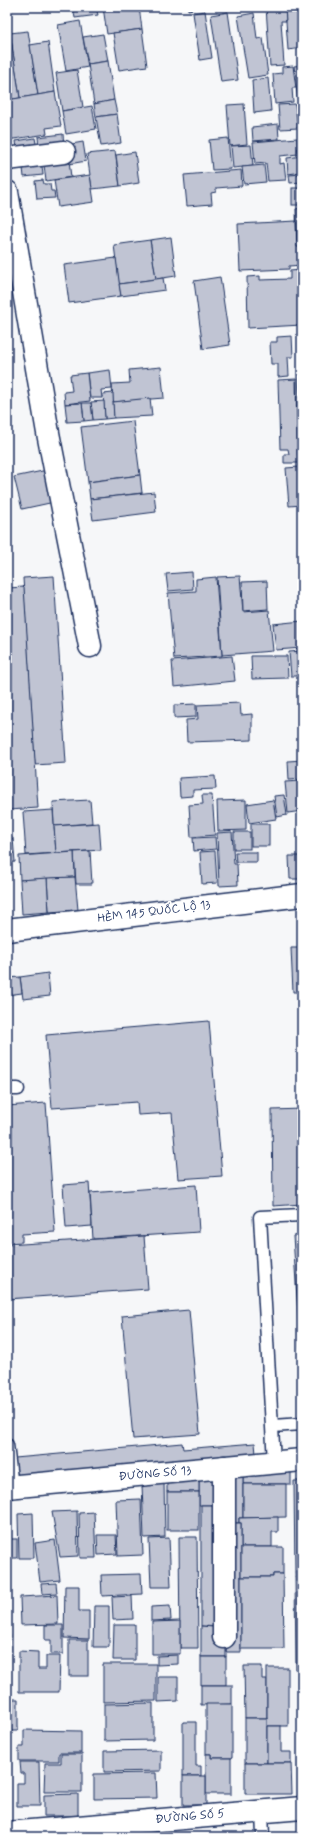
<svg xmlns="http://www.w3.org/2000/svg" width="309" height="1844" font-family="Mynerve,sans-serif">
<rect width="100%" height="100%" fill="#f6f7f9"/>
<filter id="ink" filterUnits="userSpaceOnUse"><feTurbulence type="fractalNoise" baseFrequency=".025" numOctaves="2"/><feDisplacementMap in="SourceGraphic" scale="8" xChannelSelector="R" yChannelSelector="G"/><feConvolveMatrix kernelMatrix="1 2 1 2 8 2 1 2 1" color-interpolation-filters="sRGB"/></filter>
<g filter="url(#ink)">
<g fill="#c0c4d3" stroke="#1b2f5e">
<polygon points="73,7 96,7 98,15 75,18"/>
<polygon points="103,7 139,7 142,29 107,34"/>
<polygon points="188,7 204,7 188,10"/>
<polygon points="266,7 285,7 286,21 281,21 284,65 270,66"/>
<polygon points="285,7 302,7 302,48 288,50"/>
<polygon points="205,11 212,58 200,60 193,13"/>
<polygon points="228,12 238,80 221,82 211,15"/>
<polygon points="254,13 257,39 263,38 268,75 248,78 238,16"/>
<polygon points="80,21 88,67 66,71 58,25"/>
<polygon points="142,29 147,66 119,70 113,33"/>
<polygon points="28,31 38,95 20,98 10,33"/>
<polygon points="10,33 20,98 7,100 7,34"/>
<polygon points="103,34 108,61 88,64 83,37"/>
<polygon points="48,42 55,92 38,95 30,45"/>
<polygon points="108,61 114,100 94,104 88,64"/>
<polygon points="302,65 302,131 301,131 294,66"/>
<polygon points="293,66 296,88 292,88 293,102 275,104 273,74 282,73 282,67"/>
<polygon points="77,70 83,107 62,111 56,73"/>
<polygon points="268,78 271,111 254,113 252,80"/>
<polygon points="55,92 61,126 46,128 47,134 7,140 7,100"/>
<polygon points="114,100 117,114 96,117 94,104"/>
<polygon points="244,104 247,144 230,146 227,105"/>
<polygon points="295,104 298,128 280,129 278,105"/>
<polygon points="92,106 96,129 66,134 62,111"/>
<polygon points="117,114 121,143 101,146 96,117"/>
<polygon points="278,124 279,139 253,141 252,127"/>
<polygon points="63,134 64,148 39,148 38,137"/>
<polygon points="35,138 38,154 18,157 16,141"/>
<polygon points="228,138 231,169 212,170 209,140"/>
<polygon points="297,138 298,154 280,156 280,164 284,163 286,180 268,181 266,163 255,164 253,142"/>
<polygon points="83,142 86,161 69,164 66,145"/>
<polygon points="251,145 253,166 233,168 231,146"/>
<polygon points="115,151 120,186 92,189 87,154"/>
<polygon points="135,152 139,183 120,186 116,155"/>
<polygon points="68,153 71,177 46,181 43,157"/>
<polygon points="302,156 302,172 288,174 287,158"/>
<polygon points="41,157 43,175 24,177 22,159"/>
<polygon points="264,165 266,182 244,184 242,167"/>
<polygon points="241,170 242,186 216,188 216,192 211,193 212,204 187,206 184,175"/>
<polygon points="302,174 302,182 290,183 289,175"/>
<polygon points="90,175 94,202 58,207 54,180"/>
<polygon points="43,180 44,184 50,184 51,191 54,191 55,198 37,199 35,181"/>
<rect x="292" y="188" width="10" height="17"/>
<polygon points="302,208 302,239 297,240 296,209"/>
<polygon points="296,221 297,247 302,247 302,265 289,266 289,269 240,271 238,224"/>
<polygon points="171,237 176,276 156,279 150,240"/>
<polygon points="150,240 156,279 119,284 114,245"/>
<polygon points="116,258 121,296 69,303 64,265"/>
<polygon points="301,270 302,325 248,328 247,277 260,276 260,280 290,279 290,271"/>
<polygon points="220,277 230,345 203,349 194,281"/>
<polygon points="163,278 165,290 121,296 119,284"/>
<polygon points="292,336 293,357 288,357 289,376 278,377 278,364 271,364 270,342 277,342 277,337"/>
<polygon points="161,367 164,398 113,402 112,384 130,383 129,370"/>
<polygon points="110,370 112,389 101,390 102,398 90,398 87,373"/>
<polygon points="87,373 90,401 65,404 64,392 72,391 70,375"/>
<polygon points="302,374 302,397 299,398 298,375"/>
<polygon points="296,379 298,455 302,455 302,463 284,463 284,454 289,454 288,449 280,449 278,380"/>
<polygon points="113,393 114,418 105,419 103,394"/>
<polygon points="150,398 152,416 114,418 113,402"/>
<polygon points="104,401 105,419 93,420 91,402"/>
<polygon points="82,403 91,403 93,420 84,421"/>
<polygon points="82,403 84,421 67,422 65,404"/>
<polygon points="298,406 302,406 302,447 299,447"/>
<polygon points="133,421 140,475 88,482 81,427"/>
<polygon points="299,467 300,474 302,474 302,505 289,506 286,468"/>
<polygon points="52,469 59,501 22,509 14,477"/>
<polygon points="140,475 142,493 90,499 88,482"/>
<polygon points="154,492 156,512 93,520 90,499"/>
<polygon points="192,572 193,589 168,591 166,574"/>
<polygon points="54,576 66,763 35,765 23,578"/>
<polygon points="240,576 243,612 269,610 273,651 222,655 217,577"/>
<polygon points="216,577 222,656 174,659 168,593 196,591 196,579"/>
<polygon points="267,581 268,609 243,611 242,582"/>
<polygon points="24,587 38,808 9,810 7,781 7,588"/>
<polygon points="302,621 302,648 276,650 273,624"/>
<polygon points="302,651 302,676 291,676 289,652"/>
<polygon points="232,656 235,681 174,687 172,661"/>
<polygon points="251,656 287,656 288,678 252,679"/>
<polygon points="240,703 241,715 252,714 252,740 187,742 186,720 198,719 197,705"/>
<polygon points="196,704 196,717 174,718 174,705"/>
<polygon points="302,760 302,779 289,780 288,761"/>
<polygon points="215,776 216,789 193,790 193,796 180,797 179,778"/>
<polygon points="302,781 302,811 288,813 285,782"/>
<polygon points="202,795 212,795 215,835 191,837 189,805 203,804"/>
<polygon points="284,795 287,815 277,817 274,796"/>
<polygon points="90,800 92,823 54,826 53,802"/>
<polygon points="246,800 246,830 218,831 217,801"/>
<polygon points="273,800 276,819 249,823 247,804"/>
<polygon points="53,810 56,853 26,855 23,812"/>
<polygon points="99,823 101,850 56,853 54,826"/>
<rect x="251" y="824" width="18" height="22"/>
<polygon points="232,832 234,864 237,864 238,885 219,886 217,833"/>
<rect x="234" y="832" width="16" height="17"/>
<polygon points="215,837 216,849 194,851 193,838"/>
<polygon points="13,838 15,862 9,863 10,870 7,870 7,839"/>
<polygon points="90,851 92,884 76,884 74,852"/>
<polygon points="215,851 217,883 202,884 200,852"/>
<polygon points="74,852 75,877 20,880 19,856"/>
<polygon points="235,852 257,852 257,862 236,862"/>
<polygon points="289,856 302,856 302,879 290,879"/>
<polygon points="75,877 78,910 49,912 47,878"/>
<polygon points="47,878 49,912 22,914 20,880"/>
<polygon points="291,948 302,948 302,992 293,992"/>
<polygon points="48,973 50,996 23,999 20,977"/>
<polygon points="20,977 22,993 7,995 7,978"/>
<polygon points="209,1021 222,1176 178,1179 172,1113 138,1115 137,1102 52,1108 46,1035"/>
<polygon points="46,1103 55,1232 22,1234 22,1242 7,1243 7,1106"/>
<polygon points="302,1109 302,1204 273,1206 272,1110"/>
<polygon points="89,1183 92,1226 66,1228 63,1185"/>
<polygon points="196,1185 199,1232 93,1239 90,1193"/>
<polygon points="302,1235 302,1377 293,1236"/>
<polygon points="144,1236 148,1289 7,1299 7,1245"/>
<polygon points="189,1310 200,1434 133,1439 122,1316"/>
<polygon points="182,1443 183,1449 255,1443 256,1454 16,1475 15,1458"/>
<rect x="243" y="1468" width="48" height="16"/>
<polygon points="226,1474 243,1474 243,1518 239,1518 239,1523 226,1523"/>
<polygon points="199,1476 222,1476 221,1505 199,1505"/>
<rect x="167" y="1478" width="32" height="14"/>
<polygon points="294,1481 302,1481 302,1669 296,1669"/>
<polygon points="164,1483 165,1537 144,1538 142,1484"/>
<polygon points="243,1484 286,1484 286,1517 243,1518"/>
<rect x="167" y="1492" width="32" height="38"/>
<polygon points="7,1496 9,1496 10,1517 7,1518"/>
<polygon points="141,1499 143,1555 118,1556 116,1500"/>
<polygon points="201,1505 221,1505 221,1627 201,1626"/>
<polygon points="77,1511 78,1556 60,1557 52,1512"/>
<polygon points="94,1512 96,1558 80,1558 79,1513"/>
<polygon points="33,1513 34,1558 19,1558 18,1514"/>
<polygon points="278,1517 278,1532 272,1532 272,1547 241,1547 241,1523 239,1523 239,1518"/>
<rect x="226" y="1523" width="15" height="129"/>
<polygon points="97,1535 116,1535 117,1554 98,1555"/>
<polygon points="179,1537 197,1537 198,1648 180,1648"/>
<polygon points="169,1538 171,1587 151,1587 149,1539"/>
<rect x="7" y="1539" width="10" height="19"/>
<polygon points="55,1540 60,1580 40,1582 35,1543"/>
<polygon points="241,1547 283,1547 283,1574 273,1574 273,1577 241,1577"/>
<rect x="7" y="1559" width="1" height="66"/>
<polygon points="141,1574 142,1594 102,1596 101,1575"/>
<polygon points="273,1574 283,1574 284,1649 241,1649 241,1577 273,1577"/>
<polygon points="56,1583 57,1593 42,1594 41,1584"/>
<polygon points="65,1586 79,1586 79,1611 89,1611 89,1639 64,1638"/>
<polygon points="57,1595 58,1624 21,1625 20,1597"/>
<polygon points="132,1596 133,1619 113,1620 112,1597"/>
<polygon points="94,1606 109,1606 109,1647 93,1647"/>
<polygon points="170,1606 171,1620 151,1621 151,1607"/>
<polygon points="180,1621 180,1654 152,1654 152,1622"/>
<polygon points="45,1625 63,1625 63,1654 51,1654 51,1640 45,1640"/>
<polygon points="114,1625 135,1625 135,1660 113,1660"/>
<polygon points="201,1626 214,1627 226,1639 226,1657 201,1657"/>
<polygon points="7,1635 10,1635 9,1699 18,1699 18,1731 7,1731"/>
<rect x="69" y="1640" width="19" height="36"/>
<polygon points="19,1651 38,1652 38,1669 46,1669 46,1656 60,1656 59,1692 19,1692"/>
<polygon points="178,1655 178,1664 157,1665 157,1656"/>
<rect x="201" y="1657" width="25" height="28"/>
<polygon points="103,1664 156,1664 156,1701 103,1702"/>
<polygon points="244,1666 262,1666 262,1679 267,1679 267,1718 245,1718"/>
<rect x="267" y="1668" width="21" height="58"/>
<polygon points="158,1677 178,1677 178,1701 158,1702"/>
<polygon points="201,1685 232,1685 232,1704 201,1705"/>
<polygon points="153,1703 153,1740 104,1741 104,1704"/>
<polygon points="206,1704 232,1704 232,1758 211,1758 211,1754 206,1754"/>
<rect x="245" y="1718" width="22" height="45"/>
<polygon points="183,1722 196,1722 196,1766 201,1766 201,1776 183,1776"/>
<polygon points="267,1726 281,1726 281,1752 291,1752 291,1763 267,1763"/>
<polygon points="24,1730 81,1731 81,1753 59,1753 59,1761 19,1761 19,1747 24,1747"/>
<polygon points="161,1750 161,1771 104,1772 104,1751"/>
<polygon points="61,1754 82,1754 82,1792 44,1792 45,1763 61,1763"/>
<polygon points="206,1754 211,1754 211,1758 231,1758 231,1794 206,1794"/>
<polygon points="20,1762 39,1762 40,1806 17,1806 17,1783 24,1783 24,1773 21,1773"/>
<polygon points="245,1763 291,1763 292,1794 245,1794"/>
<polygon points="156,1773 157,1798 94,1799 94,1774"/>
<rect x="183" y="1776" width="23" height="29"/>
<polygon points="78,1794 78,1816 44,1816 44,1795"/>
</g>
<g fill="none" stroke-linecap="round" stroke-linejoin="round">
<defs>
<g id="service">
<polyline points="7,1089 18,1089"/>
<polyline points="273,1426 302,1424"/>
<polyline points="7,1445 12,1487"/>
<polyline points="274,1462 260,1217 302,1215"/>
<polyline points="262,1811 263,1837"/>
</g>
<g id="minor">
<polyline points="7,159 64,152"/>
<polyline points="7,192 48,433 90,646"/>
<polyline points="7,930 302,895"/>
<polyline points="224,1467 224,1637"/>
<polyline points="7,1487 302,1460"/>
<polyline points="7,1833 302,1808"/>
</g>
</defs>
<use href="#service" stroke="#1b2f5e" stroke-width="15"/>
<use href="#minor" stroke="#1b2f5e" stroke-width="25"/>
<use href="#service" stroke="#fff" stroke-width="12"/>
<use href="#minor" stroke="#fff" stroke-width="22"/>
</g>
</g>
<g text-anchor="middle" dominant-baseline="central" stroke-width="3.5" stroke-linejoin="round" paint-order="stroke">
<g font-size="12" fill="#1b2f5e" stroke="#fff">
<text transform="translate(154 912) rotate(-7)">HẺM 145 QUỐC LỘ 13</text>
<text transform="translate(155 1474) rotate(-5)">ĐƯỜNG SỐ 13</text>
<text transform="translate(190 1817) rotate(-5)">ĐƯỜNG SỐ 5</text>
</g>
</g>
<rect width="309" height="1844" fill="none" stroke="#fff" stroke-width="24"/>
<rect x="12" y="12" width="285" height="1820" fill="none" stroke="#1b2f5e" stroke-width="1.5" filter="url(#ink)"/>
</svg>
